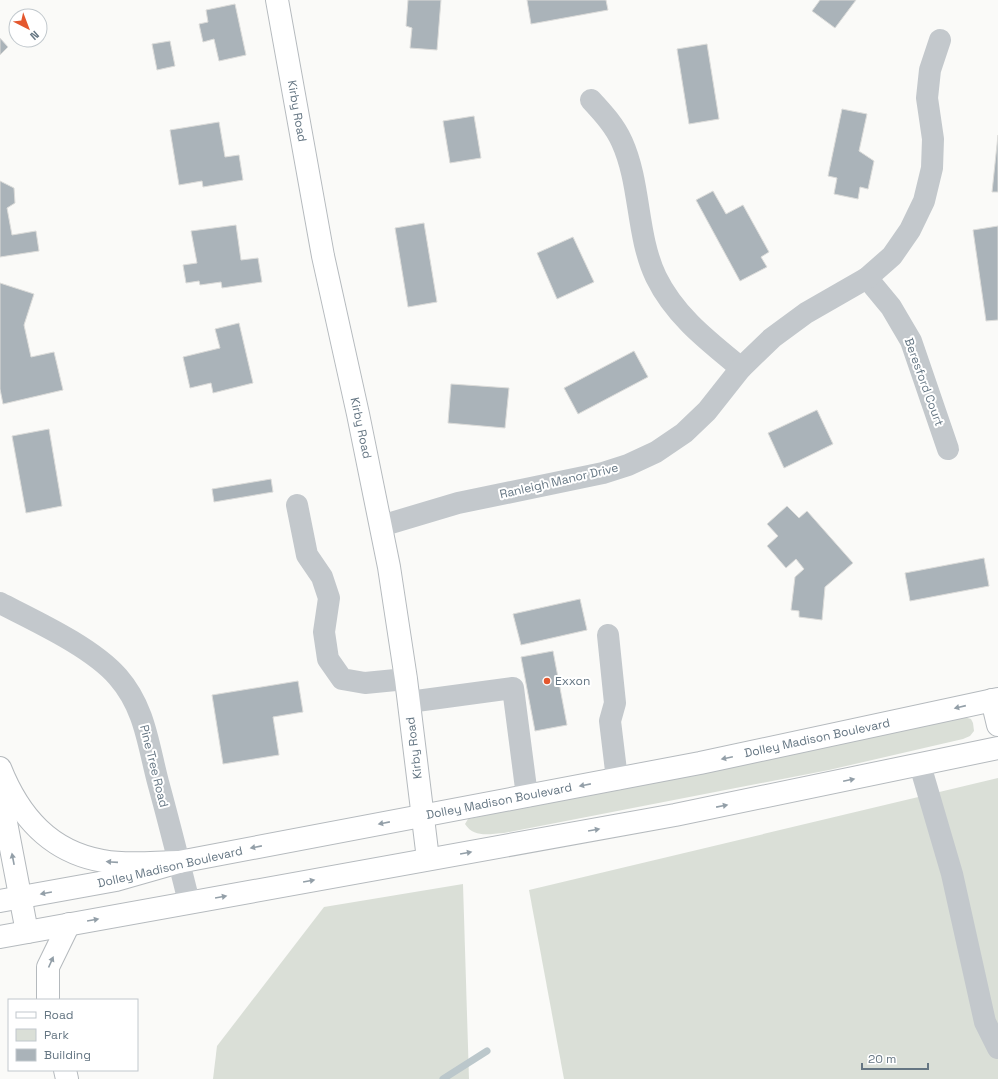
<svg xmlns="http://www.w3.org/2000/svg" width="998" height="1079" font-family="'Space Grotesk',sans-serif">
<rect width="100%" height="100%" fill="#fafaf8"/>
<g fill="#dadfd7">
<path d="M964 717 971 719 973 723 974 731 970 736 963 739 829 770 504 833C489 834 474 838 465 824L468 819Z"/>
<polygon points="998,778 998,1079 564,1079 529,890"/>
<polygon points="463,884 469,1079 213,1079 217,1046 324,907"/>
</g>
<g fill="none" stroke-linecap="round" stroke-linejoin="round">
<polyline stroke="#bbc7cb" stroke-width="7" points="443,1079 487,1051"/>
</g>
<g fill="#aab3b9" stroke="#dcdcda">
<polygon points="408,0 441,0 437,50 410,48 412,28 406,26"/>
<polygon points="527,0 606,0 608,10 531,24"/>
<polygon points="820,0 856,0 835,28 812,11"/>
<polygon points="235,4 246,55 219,61 214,39 203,42 199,24 208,22 206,10"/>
<polygon points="0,38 8,47 0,55"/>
<polygon points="170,41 175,66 157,70 152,44"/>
<polygon points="707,44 719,119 689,124 677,49"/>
<polygon points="842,109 867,114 859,151 874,161 868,189 860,187 858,199 834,194 837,178 828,176"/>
<polygon points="474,116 481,158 450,163 443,121"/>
<polygon points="219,122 225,157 239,155 243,180 203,187 202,181 179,185 170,130"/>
<polygon points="998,135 998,192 992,192"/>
<polygon points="0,181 14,188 15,203 7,208 12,235 36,231 39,251 0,257"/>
<polygon points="713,191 726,214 743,205 769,252 761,257 767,267 740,281 696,200"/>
<polygon points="424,223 437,302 408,307 395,228"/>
<polygon points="236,225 241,260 258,258 262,282 222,288 221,282 200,285 199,281 186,283 183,265 197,263 191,231"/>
<polygon points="998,226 998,320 986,321 973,230"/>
<polygon points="573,237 594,282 557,299 537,253"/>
<polygon points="0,283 34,294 24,325 31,357 54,352 63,390 3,404 0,389"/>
<polygon points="239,323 253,383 213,393 211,383 190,388 183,357 220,348 215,329"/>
<polygon points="634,351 648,377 578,414 564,388"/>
<polygon points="451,384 509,388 505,428 448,423"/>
<polygon points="817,410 833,444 784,468 768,433"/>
<polygon points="49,429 62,506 26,513 12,436"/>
<polygon points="271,479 273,492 214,502 212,489"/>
<polygon points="787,506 799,518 807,511 853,563 825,587 822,620 799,617 799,611 791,610 795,577 804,569 796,559 786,568 767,546 778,536 767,524"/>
<polygon points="984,558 989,586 910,601 905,573"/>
<polygon points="580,599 587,630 521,645 513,614"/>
<polygon points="553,651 567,725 535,731 521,657"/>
<polygon points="298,681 303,712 273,717 279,755 223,764 212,695"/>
</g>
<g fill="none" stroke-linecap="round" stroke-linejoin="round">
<defs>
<g id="major">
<polyline points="277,0 323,256 358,414 389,567 406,679 428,859"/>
<polyline points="992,700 998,725"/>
<polyline points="0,901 116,880 179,862 700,763 998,699"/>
<polyline points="0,937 675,815 998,748"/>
</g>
<g id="highway">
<path d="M0 768C19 816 50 852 103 861 128 866 155 862 179 862"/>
<polyline points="0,791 27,932"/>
<polyline points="48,1000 48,967 69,924"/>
<polyline points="65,1070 67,1079"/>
</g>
</defs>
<use href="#major" stroke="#b5babe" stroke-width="24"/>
<use href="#highway" stroke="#b4b9bd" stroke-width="24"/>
<g stroke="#c3c8cc" stroke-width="22">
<path d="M591 100C603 113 615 126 622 142 641 184 636 235 656 277 675 316 708 341 741 368"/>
<polyline points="867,278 891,307 911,341 948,449"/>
<polyline points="297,505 307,555 322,577 329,598 324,632 328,659 342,679 365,683 406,679"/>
<polyline points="381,526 458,503 603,473 628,465 656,452 684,433 707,411 741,368 772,338 806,313 867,278 892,256 910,230 924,201 932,168 933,139 927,98 930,70 940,40"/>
<path d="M0 603C35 621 92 647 118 677 145 708 148 744 158 782 169 822 179 862 189 902"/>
<polyline points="608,635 615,703 610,721 617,779"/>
<polyline points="409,702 513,688 527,796"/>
<polyline points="920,765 952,874 985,1022 998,1048"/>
</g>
<use href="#major" stroke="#fff" stroke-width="22"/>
<use href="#highway" stroke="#fff" stroke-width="22"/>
</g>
<defs><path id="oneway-solid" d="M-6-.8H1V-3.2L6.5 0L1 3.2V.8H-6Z"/></defs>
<g fill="#939fa8">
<use href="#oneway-solid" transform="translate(960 707) rotate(167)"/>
<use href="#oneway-solid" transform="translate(727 758) rotate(168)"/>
<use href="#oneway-solid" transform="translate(849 780) rotate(-12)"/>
<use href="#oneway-solid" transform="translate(585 785) rotate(169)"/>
<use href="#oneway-solid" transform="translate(722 806) rotate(-11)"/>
<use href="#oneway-solid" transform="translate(384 823) rotate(169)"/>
<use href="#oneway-solid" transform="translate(594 830) rotate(-10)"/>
<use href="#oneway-solid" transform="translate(256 847) rotate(169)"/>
<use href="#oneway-solid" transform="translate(466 853) rotate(-10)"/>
<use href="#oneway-solid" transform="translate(13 859) rotate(-101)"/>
<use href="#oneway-solid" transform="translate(112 862) rotate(-176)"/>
<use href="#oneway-solid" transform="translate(309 881) rotate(-10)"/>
<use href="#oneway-solid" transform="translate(46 893) rotate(170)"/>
<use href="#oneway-solid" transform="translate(221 897) rotate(-10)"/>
<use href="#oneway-solid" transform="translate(93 920) rotate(-10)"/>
<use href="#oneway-solid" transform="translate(51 962) rotate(-66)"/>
</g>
<circle fill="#e4572e" stroke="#fff" stroke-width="1.5" cx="547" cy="681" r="4"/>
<g text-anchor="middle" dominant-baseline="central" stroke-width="4" stroke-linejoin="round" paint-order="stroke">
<g font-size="12" fill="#657683" stroke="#fff">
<text transform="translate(297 111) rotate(80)">Kirby Road</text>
<text transform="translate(924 382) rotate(70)">Beresford Court</text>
<text transform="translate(361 428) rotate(78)">Kirby Road</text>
<text transform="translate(559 481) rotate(-13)">Ranleigh Manor Drive</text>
<text transform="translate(817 738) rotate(-12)">Dolley Madison Boulevard</text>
<text transform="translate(414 748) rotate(-97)">Kirby Road</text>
<text transform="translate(154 766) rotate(76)">Pine Tree Road</text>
<text transform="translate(499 801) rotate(-11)">Dolley Madison Boulevard</text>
<text transform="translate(170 867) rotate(-13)">Dolley Madison Boulevard</text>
</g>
<g font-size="12" fill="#657683" stroke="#fff" text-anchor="start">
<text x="555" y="681">Exxon</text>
</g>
</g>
<rect x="8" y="999" width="130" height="72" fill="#ffffff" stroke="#c1c8cd"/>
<rect x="16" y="1012" width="20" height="6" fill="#ffffff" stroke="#c1c8cd"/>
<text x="44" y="1019" font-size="12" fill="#657683">Road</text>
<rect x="16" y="1029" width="20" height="12" fill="#dadfd7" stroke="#c1c8cd"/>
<text x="44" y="1039" font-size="12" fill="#657683">Park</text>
<rect x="16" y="1049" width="20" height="12" fill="#aab3b9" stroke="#c1c8cd"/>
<text x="44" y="1059" font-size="12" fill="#657683">Building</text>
<g transform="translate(28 28) rotate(138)"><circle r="19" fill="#ffffff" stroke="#c1c8cd"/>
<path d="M0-3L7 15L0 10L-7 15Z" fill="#e4572e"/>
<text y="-6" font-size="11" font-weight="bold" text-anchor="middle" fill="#657683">N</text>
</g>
<path d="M862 1063v6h66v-6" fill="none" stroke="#657683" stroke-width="2"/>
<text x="868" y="1063" font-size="12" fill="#657683" stroke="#ffffff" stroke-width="3" paint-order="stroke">20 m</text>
</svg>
